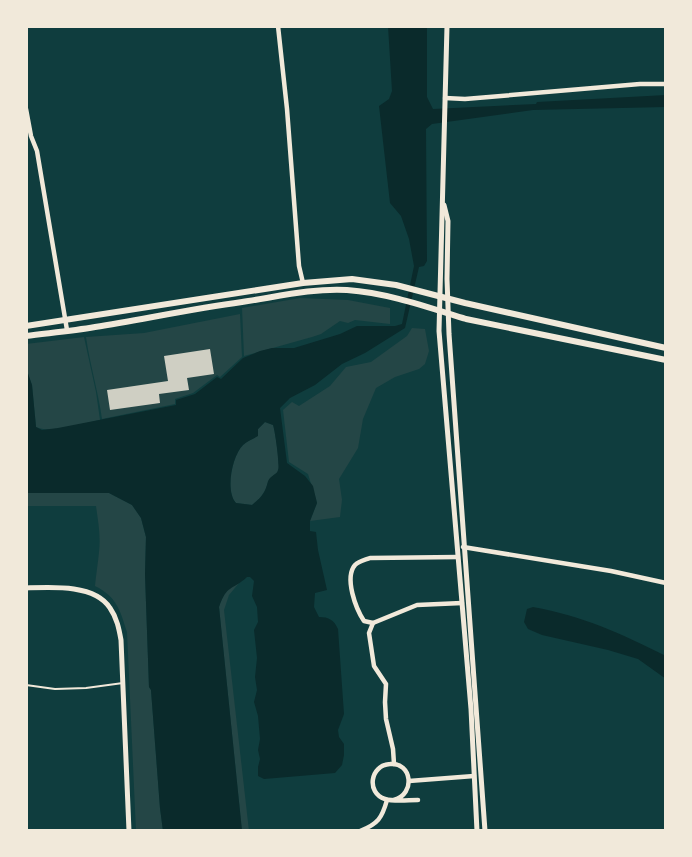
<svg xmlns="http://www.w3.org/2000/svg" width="692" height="857" font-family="Merriweather,serif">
<rect width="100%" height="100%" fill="#0f3d3e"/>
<g fill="#244646">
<polygon points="300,298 348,300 390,308 390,324 355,320 348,323 340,321 321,334 312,337 244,356 242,308"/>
<path d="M240 314 242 357 220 377 217 375 193 393 175 399V404L102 419C98 391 90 365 86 337L144 333Z"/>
<polygon points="412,328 425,329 429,351 425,364 419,369 395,377 376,388 363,419 358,448 339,479 342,500 340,517 310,521 317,503 308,474 289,462 283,410 292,402 299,406 330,386 346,367 371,362 407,336"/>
<path d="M84 337 96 392 100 420C83 423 51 434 36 427L32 385 26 368V344Z"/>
<path d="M265 422 273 425C275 429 280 466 279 470 277 474 274 474 271 478 267 482 268 483 266 488 263 496 258 500 252 505L236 503C225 491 232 456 243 445 247 441 253 439 257 436L258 429Z"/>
<path d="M26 493H109L132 505 141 518 146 537 145 574 149 687 151 690 160 808 163 831H136L127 632C120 610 117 597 95 586 96 574 98 563 99 552 101 536 98 521 96 506H26Z"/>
<path d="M239 583 229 595 224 610 249 831H242L219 607C223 595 226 587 239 583Z"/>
</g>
<g fill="#0a2a2b" fill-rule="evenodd">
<path d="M388 26H427V97L433 109 536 104 537 102 666 95V107L533 110 432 124 426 129 427 261 424 266 419 267 405 328 365 353 342 364 315 385 290 398 280 408 287 463 305 476 313 486 317 503 310 521V531L316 532 318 550 327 590 315 593 314 607 319 617C329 617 334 620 338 629L344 714 338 730 339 737 344 744V755L342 765 335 773 264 779 258 776V767L260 759 258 750 260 739 258 716 254 702 257 690 255 677 257 658 254 630 258 622 257 607 252 596 254 581 250 577H247C232 591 227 584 219 607L242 831H163L160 808 151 690 149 687 145 574 146 537 141 518 132 505 109 493H26V368L32 385 36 427 42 430 58 428 176 405V400L195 394 217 377 221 379 243 358 260 351 272 348H294L340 334 357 326H395L402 324 414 266 409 239 401 216 390 203 379 106 389 99 392 91ZM265 422 273 425C275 430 280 466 278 470 277 474 274 474 270 478 267 482 268 483 266 488 263 496 258 500 252 505L236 503C225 491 232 456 243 445 247 441 253 439 258 436V429Z"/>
<path d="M533 607C583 616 620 633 666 656V679L638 659 608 650 542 635 528 629 524 622 527 609Z"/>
</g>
<polygon fill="#cfcfc3" points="210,349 214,374 187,378 189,390 159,394 160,403 110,410 107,390 168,381 164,356"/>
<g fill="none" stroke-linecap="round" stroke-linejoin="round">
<polyline stroke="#f1e9da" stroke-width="2" points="26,685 55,689 86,688 123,683"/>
<g stroke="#f1e9da" stroke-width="4.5">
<polyline points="278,26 287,109 299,266 303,283"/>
<polyline points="445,98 465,99 640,84 666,84"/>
<polyline points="26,109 31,136 37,151 67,330"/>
<polyline points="463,547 611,571 666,583"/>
<path d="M373 623 364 621C356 609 344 578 355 565 359 561 365 560 370 558L458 557"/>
<polyline points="394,764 393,749 386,719 385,702 386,684 374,666 369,633 373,623 417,605 462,603"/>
<polyline points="409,781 474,776"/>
<path d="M394 800C416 794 412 762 390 764 370 765 366 793 385 799 394 802 408 800 418 800"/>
<path d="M360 831C378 824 382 818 387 800"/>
</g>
<g stroke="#f1e9da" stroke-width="5">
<polyline points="447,26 439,331 471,709 477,831"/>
<polyline points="444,205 448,221 447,279 449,334 485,831"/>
<path d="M26 588C51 587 95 584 110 608 117 618 119 629 121 640L129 831"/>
</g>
<g stroke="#f1e9da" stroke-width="6">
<polyline points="26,326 303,283 352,279 396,285 465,303 666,348"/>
<path d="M26 336C49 333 72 331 95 327 144 319 192 309 242 302 276 297 312 288 347 290 388 293 427 307 466 319L666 360"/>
</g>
</g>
<rect width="692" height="857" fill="none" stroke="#f1e9da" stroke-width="56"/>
</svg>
